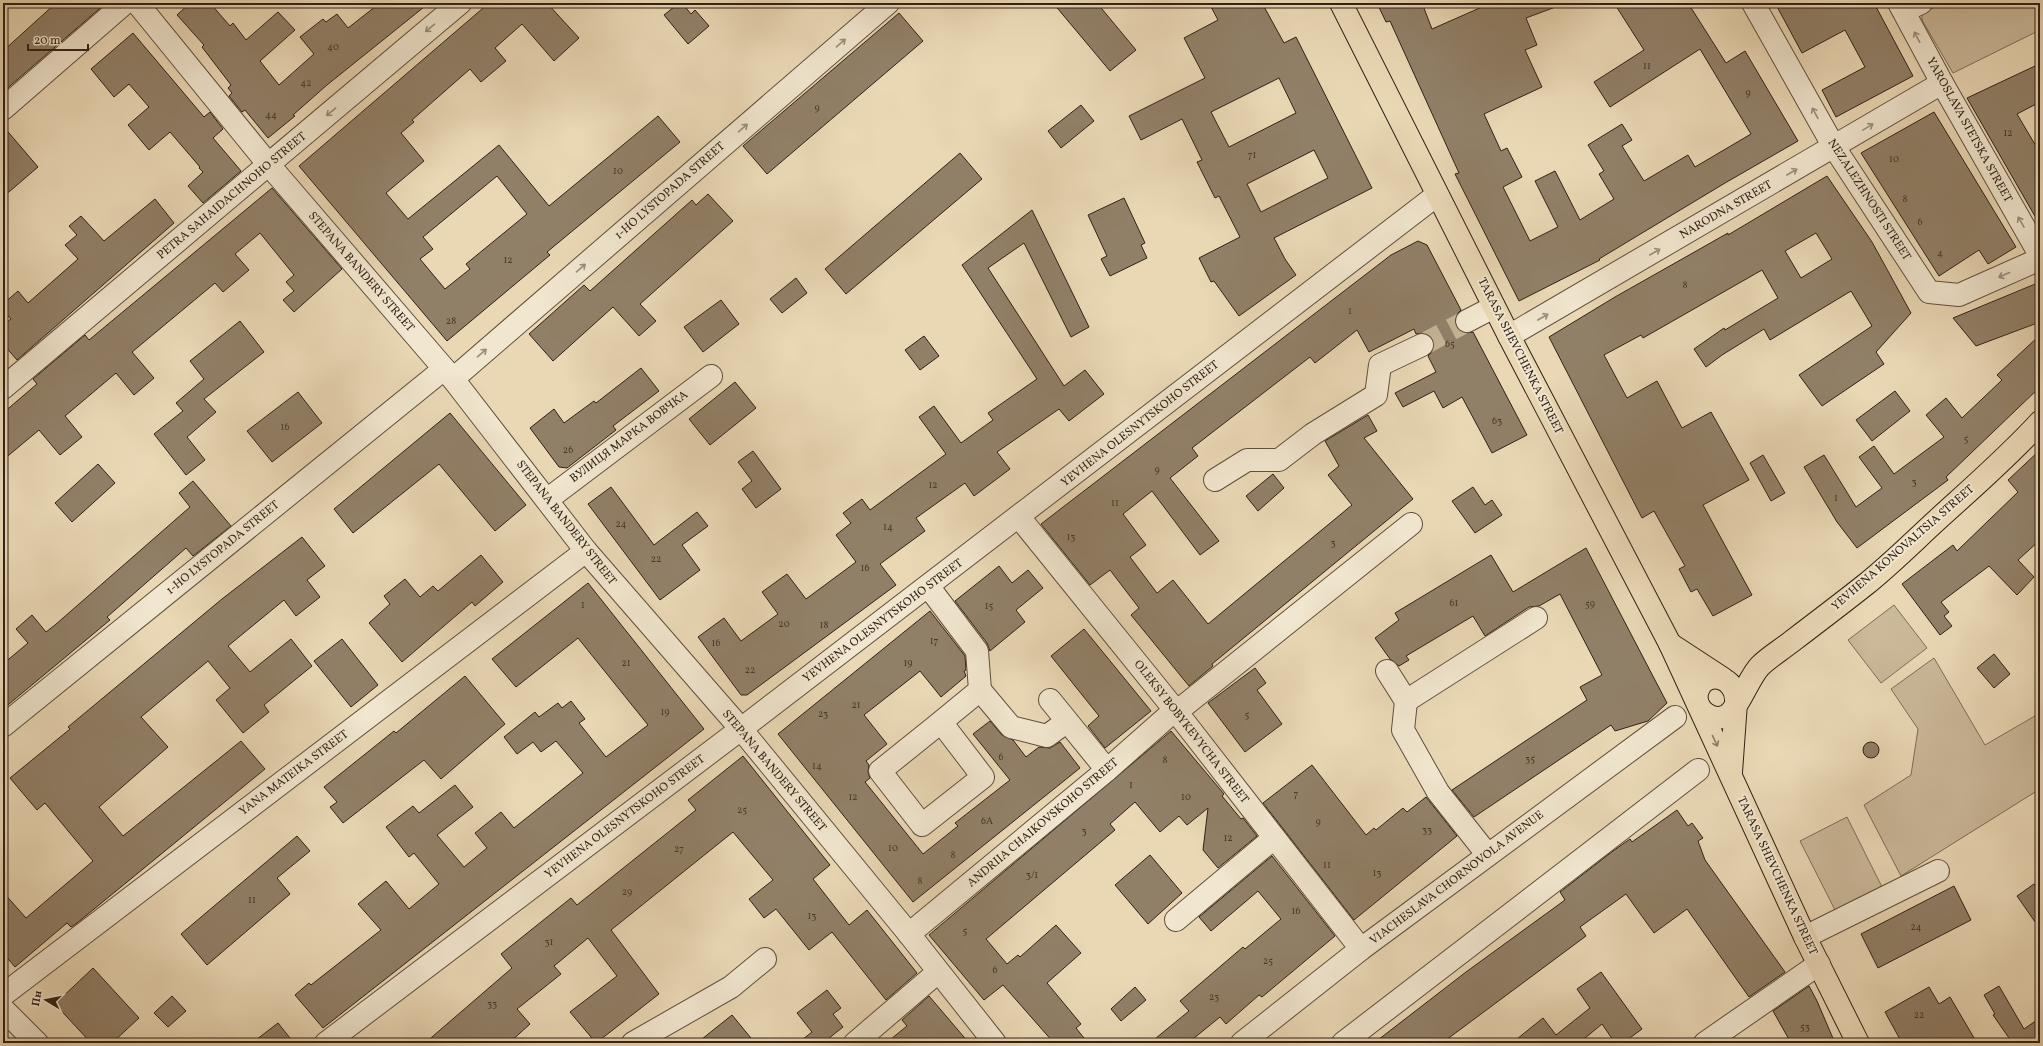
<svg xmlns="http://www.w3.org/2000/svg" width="2043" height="1046" font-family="Vollkorn,serif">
<rect width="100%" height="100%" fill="#ead8b5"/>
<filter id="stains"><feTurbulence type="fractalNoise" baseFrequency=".005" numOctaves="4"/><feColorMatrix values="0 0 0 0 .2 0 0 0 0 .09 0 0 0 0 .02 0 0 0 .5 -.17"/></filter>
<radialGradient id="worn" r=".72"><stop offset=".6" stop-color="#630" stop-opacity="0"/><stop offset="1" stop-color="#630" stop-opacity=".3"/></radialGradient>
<g fill="#cbb99a" stroke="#7e6d58">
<polygon points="1944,3 2040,3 2040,30 1953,73 1922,20 1922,13"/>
<polygon points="1894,605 1927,648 1881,683 1848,640"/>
<polygon points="1934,658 1985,745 2040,713 2040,789 1901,876 1864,805 1911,775 1918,729 1891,689"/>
<polygon points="1847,817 1883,889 1836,912 1800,841"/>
</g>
<g fill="#918068" stroke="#312115" fill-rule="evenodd">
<polygon points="56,3 106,3 3,92 3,51"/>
<polygon points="190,3 210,3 230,26 233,23 246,40 278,12 295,30 260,61 279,85 314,54 300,37 323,19 326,22 337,14 348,28 380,3 429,3 327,85 293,115 295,116 268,138 245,110 242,112 229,96 232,93 228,88 231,85 202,47 204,45 177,15"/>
<path d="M489 3H547L579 38 554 61 522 24 495 48 506 61 481 82 470 69 412 120 414 122 401 133 424 161 386 193 408 219 499 145 549 206 658 116 680 142 547 252 550 255 447 341 299 166ZM497 176 527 214 466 264 470 269 445 289 420 259 433 249 423 237Z"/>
<polygon points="679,3 682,3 691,14 695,10 709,26 688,44 664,15"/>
<polygon points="1053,3 1097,3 1136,50 1110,71"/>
<path d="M1209 3H1262L1284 43 1296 37 1372 188 1274 238 1285 259 1296 275 1239 316 1214 281 1211 282 1199 258 1240 237 1219 196 1215 198 1197 162 1202 160 1182 119 1141 140 1129 116 1205 78 1184 38 1218 20ZM1279 78 1296 113 1229 147 1211 112ZM1314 150 1328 178 1261 212 1247 184Z"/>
<polygon points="1377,3 1422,3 1432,29 1491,3 1561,3 1561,5 1526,18 1537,45 1525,50 1542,87 1484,114 1501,151 1507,148 1522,177 1503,187 1530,241 1558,227 1535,181 1555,171 1580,220 1614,199 1599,174 1604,171 1588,145 1622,124 1632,140 1622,146 1644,181 1688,155 1695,167 1751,134 1700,49 1610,107 1594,82 1644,50 1614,3 1688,3 1726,63 1745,51 1798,141 1725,183 1599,259 1600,260 1519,301 1455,174 1459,173 1390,21 1386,22"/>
<polygon points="1775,3 1874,3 1913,76 1836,117 1822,90 1865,67 1845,30 1802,53"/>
<polygon points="899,13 923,41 767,174 743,146"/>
<polygon points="133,33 204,117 210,112 223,129 213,138 241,171 203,203 188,186 203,172 199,168 200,167 170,132 149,150 128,125 149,107 129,84 114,97 91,69"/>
<polygon points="2035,66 2040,76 2040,102 2017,114 2040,153 2040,225 1967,98"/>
<polygon points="1081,105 1094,121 1061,148 1048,131"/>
<polygon points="1934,112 2016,247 1988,264 1979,250 1939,276 1861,153"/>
<polygon points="3,126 38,167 3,197"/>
<polygon points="960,153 982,179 846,294 825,269"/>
<path d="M1827 176 1872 242 1911 313 1876 352 1884 364 1822 406 1799 375 1872 326 1851 291 1770 340 1764 329 1722 355 1706 367 1694 349 1724 328 1725 330 1778 298 1762 270 1643 338 1641 335 1604 355 1627 398 1657 381 1682 428 1711 412 1749 480 1703 505 1752 595 1713 616 1697 589 1691 592 1679 569 1685 566 1654 511 1642 518 1549 337 1615 297 1728 233V235ZM1816 233 1832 259 1801 278 1785 251Z"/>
<polygon points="272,188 342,269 294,312 283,300 294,291 286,282 294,275 260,233 235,254 249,270 223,292 215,283 132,352 154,378 134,395 116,373 65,416 82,437 60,455 39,430 3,460 3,413 37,384 33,379 85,335 89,340"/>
<polygon points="708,194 733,221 640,304 656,321 639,336 613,307 553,361 529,334 584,285 590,291 692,200 696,205"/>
<polygon points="1124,198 1145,243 1141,245 1147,258 1110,276 1101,259 1107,256 1088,215"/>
<polygon points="155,199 174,223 17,360 3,344 3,325 11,319 3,310 3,304 18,291 28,303 78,259 65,245 77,235 69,226 81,216 104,241"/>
<polygon points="1032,210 1089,327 1071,337 1024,243 988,268 1064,386 1085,370 1104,394 1069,421 1059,409 997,452 1010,469 974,496 965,483 916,518 925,531 880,564 896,585 747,695 741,695 698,637 724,618 741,641 778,614 762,592 787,574 806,599 856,562 836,535 851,523 843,513 862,499 870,510 946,454 919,417 934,406 961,443 993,420 988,413 1037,379 962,265"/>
<polygon points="1418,241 1427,245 1461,310 1457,314 1455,320 1456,327 1461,332 1466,333 1473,332 1527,435 1492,453 1462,397 1443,408 1434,391 1403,407 1395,393 1436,372 1428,356 1432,352 1434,346 1433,339 1429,335 1423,333 1416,334 1414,329 1369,352 1357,330 1315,363 1310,357 1192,448 1198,456 1170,478 1219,541 1200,555 1152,491 1123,514 1146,545 1130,557 1157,593 1173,580 1208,624 1352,505 1328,475 1339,466 1325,441 1368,415 1377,431 1364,438 1413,499 1212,664 1213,666 1189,686 1131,615 1139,608 1110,570 1090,585 1041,524 1391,255"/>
<polygon points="796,278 807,293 782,313 770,299"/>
<polygon points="2040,282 2040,322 1976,346 1953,318"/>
<polygon points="721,300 739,324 703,352 684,327"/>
<polygon points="240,321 264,352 204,399 216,412 187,437 205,460 186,475 154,434 183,411 176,403 204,379 190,361"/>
<polygon points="2040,335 2040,387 1946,477 1948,480 1857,548 1837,522 1804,467 1824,455 1856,507 1882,488 1859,457 1874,446 1894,474 1944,437 1926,415 1946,398 1962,418 2002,380 1997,375"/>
<polygon points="924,336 939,356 920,370 905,350"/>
<polygon points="641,368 659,391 613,426 616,430 567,468 559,467 530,428 554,409 564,423 594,401 596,403"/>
<polygon points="735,382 756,408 710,445 689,419"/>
<polygon points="1895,391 1910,411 1872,441 1856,420"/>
<polygon points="298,392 322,423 272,462 247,431"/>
<polygon points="450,413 526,505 495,531 439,464 353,533 334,509"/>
<polygon points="2040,450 2040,540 2018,560 2034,577 2017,595 1989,566 1941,602 1949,612 1944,616 1952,626 1940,635 1902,584 1953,545 1957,551 2018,492 2008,480"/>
<polygon points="753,451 781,489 756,508 742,489 752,481 738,462"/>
<polygon points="1763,455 1785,493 1771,501 1750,463"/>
<polygon points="98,464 115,483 72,522 55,503"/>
<polygon points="1273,474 1284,488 1258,511 1246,496"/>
<polygon points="193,481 231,526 193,556 186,548 107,617 110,620 3,709 3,664 28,643 16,629 32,615 46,632 55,625 190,507 179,493"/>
<polygon points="611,487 654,545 697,512 708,526 682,545 700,570 660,600 588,504"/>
<polygon points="1473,487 1485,505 1492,500 1502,515 1475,533 1452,501"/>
<polygon points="302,537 325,566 307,580 320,597 296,616 284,600 228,646 250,672 291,639 312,666 264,705 269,712 243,733 216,700 230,688 208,661 141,717 168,747 99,807 123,836 241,741 265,769 77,923 71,927 67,923 15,967 3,953 3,892 26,918 93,861 45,803 37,810 10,778 70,729 68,727 222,599"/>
<polygon points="1586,548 1667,703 1648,721 1615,731 1611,725 1474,817 1452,790 1587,700 1580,687 1602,675 1560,594 1539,606 1529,607 1485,636 1473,616 1406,656 1409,660 1399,666 1390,659 1375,638 1399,620 1395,613 1491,555 1513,592"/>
<polygon points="481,555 503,582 475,606 472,602 402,662 369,623 390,604 384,596 405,579 420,597 433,586 438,591"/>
<polygon points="999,566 1012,583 1028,570 1043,588 1016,610 1025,622 990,651 987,643 955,601"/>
<polygon points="588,583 704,729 323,1028 295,995 309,983 311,985 381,930 358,904 386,881 409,909 439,884 414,853 409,857 386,827 413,806 419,813 455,785 473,807 437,835 464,867 487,848 475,833 501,812 514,828 583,773 556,741 541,752 533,742 517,754 504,737 535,712 539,717 558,703 562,708 571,701 585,719 579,723 606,757 648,725 578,638 516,687 492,659"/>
<polygon points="930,611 965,656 966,670 964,671 966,676 941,697 920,671 864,715 887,744 866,761 869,765 868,772 870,778 865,782 923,854 958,826 955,823 1010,780 973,734 990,721 1002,735 1013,740 1026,757 1039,747 1050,748 1060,742 1080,768 913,902 778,734"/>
<polygon points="1084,629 1151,711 1105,748 1088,726 1099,716 1051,656"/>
<polygon points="342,639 378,685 351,707 314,661"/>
<polygon points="1994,654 2010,674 1994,688 1977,668"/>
<polygon points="1255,668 1266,683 1257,690 1282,724 1245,752 1208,703"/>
<polygon points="465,676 505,724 441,779 424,760 343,823 330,807 337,802 324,787 394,731 396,733"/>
<polygon points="1171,731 1224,794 1222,796 1241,819 1243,818 1257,836 1218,868 1203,850 1208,808 1187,825 1179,816 1160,832 1135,802 1110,824 1115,830 986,939 1007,964 1018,955 1020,957 1056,925 1081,953 1047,983 1081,1024 1076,1028 1088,1043 1054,1043 1003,985 984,1000 929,935"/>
<circle cx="1871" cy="750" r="8"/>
<polygon points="743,756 830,865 813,879 849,925 867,910 917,973 886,1000 832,932 809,950 776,909 764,918 749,899 773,880 733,832 611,930 659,994 596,1043 570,1012 617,976 588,938 554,966 561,974 517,1009 530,1024 509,1043 425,1043 512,968 501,954 571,898 577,905 696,810 688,800"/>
<polygon points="1312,765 1366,835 1374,828 1376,830 1403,808 1407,812 1426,797 1457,836 1354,920 1263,803"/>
<polygon points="1677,810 1688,826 1692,823 1703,838 1698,841 1705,860 1785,972 1749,997 1687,909 1654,933 1626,894 1580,927 1586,936 1442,1043 1374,1043 1466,972 1565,900 1560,892 1613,851 1630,839 1632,842"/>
<polygon points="297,836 310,851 277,878 290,894 207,965 181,934"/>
<polygon points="1150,855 1182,893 1148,924 1115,885"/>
<polygon points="1272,856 1335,936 1262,997 1259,995 1226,1024 1220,1017 1188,1043 1150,1043 1189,1011 1180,1001 1243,947 1245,949 1281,919 1258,891 1211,931 1199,917"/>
<polygon points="2034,884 2040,893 2040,929 2017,896"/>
<polygon points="1954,886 1971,920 1878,968 1861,934"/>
<polygon points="93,968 139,1018 112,1043 91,1043 55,1004"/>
<polygon points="1601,972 1642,1029 1623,1043 1615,1043 1602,1024 1579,1043 1512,1043 1543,1018 1556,1035 1590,1008 1577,989"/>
<polygon points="1809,986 1817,1001 1835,1043 1791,1043 1773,1011"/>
<polygon points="1999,986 2024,1029 2040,1018 2040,1043 2002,1043 2009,1038 1993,1015 1995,1014 1984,995"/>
<polygon points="1135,987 1146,1000 1121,1021 1111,1009"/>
<polygon points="1929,987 1939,1004 1950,997 1977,1043 1902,1043 1885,1012"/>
<polygon points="827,990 841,1008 833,1014 843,1027 823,1043 798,1043 812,1032 797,1013"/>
<polygon points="172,996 186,1011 168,1027 154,1013"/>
<polygon points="929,996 969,1043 886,1043 907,1026 902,1020"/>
<polygon points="732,1015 755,1043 697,1043"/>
<polygon points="278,1023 294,1043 252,1043"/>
</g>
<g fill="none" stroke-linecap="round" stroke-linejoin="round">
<polyline stroke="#c5b395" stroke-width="22" stroke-dasharray="22 11" stroke-linecap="butt" points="1422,345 1467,321"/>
<defs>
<g id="minor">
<polyline points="137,3 269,165 453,379 586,551 741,729 909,934 995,1043"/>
<polyline points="1753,3 1834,147 1929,292 1959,295 2040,259"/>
<polyline points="1899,3 1942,83 2040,255"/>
<polyline points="1904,11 1921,3"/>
<polyline points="3,109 125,3"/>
<polyline points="1467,321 1494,307"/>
<polyline points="1509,336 1942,83"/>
<polyline points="453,379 888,3"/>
<polyline points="3,388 460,3"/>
<polyline points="1215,480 1247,460 1279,460 1313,434 1376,395 1380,365 1422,345"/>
<polyline points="548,499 711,376"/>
<polyline points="1019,517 1175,710 1361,949"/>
<polyline points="928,586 977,651 980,690 941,722 983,777 922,825 880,771 941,722"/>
<polyline points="1387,671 1406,701 1403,730 1438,792 1487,854"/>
<polyline points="980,690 1011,727 1047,736 1066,722"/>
<polyline points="1050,700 1107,770"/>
<polyline points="1406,701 1536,618"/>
<polyline points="3,726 444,369"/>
<polyline points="1176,920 1274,838"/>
<polyline points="909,934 1107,770 1175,710 1185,705 1411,524"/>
<polyline points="1805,937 1938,871"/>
<polyline points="3,995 586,551"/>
<polyline points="3,1009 37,1043"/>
<polyline points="326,1043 741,729 1437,195"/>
<polyline points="633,1043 731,987 765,959"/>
<polyline points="855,1043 938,972"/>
<polyline points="1242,1043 1361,949 1675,717"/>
<polyline points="1343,1043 1698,770"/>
<polyline points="1705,1043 1819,964"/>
</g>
<g id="major">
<polyline points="1341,3 1509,336 1670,644 1805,937 1858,1043"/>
<polyline points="1670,644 1722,678"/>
<path d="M1731 772 1736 703C1738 675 1703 668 1697 693 1694 709 1711 723 1726 716 1738 710 1749 677 1760 666 1769 657 1781 650 1791 642 1816 623 1841 604 1865 585 1890 565 1913 542 1937 520 1972 488 2008 457 2040 422"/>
</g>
</defs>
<use href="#minor" stroke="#5f4f3d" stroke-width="24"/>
<use href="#major" stroke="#312115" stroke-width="24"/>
<use href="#minor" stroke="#f1e6cf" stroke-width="22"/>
<use href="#major" stroke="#ead8b5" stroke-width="22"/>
</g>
<defs><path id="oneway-shaft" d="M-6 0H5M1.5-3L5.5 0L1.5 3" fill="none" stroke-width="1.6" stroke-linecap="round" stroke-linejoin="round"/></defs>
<g stroke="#9b8d7b">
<use href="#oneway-shaft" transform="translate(430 28) rotate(140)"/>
<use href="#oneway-shaft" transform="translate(1917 37) rotate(-118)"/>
<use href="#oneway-shaft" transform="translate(841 43) rotate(-41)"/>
<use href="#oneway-shaft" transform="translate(331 112) rotate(140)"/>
<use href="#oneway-shaft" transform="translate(1815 113) rotate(-119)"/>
<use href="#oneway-shaft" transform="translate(1868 127) rotate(-31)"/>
<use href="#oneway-shaft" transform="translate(743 128) rotate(-41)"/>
<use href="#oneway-shaft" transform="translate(1792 172) rotate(-30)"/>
<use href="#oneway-shaft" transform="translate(2021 222) rotate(-120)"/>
<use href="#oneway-shaft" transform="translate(1655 252) rotate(-30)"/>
<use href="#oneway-shaft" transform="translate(581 268) rotate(-41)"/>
<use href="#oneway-shaft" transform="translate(2004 275) rotate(156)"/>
<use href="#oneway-shaft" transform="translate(1543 317) rotate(-30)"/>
<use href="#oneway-shaft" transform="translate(482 353) rotate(-41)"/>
</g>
<use stroke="#8e7c65" href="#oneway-shaft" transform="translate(1715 741) rotate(65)"/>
<g text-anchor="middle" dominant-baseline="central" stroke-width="4" stroke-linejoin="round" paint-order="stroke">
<g font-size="10" fill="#49392a">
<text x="333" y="47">40</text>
<text x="1647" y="66">11</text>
<text x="306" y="83">42</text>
<text x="1748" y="93">9</text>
<text x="817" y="108">9</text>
<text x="271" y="115">44</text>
<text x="2008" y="133">12</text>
<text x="1252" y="155">71</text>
<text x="1894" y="159">10</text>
<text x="618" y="171">10</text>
<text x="1905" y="199">8</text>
<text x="1920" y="222">6</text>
<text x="1940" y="253">4</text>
<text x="508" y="260">12</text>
<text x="1685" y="285">8</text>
<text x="1350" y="311">1</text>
<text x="451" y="321">28</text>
<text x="1450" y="344">65</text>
<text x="1497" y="421">63</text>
<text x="285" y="427">16</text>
<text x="1966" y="439">5</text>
<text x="568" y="450">26</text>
<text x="1157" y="470">9</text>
<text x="1914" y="482">3</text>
<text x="933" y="485">12</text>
<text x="1836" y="498">1</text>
<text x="1115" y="503">11</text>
<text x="621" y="524">24</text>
<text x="888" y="527">14</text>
<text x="1071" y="537">13</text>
<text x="1333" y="543">3</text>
<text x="656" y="559">22</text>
<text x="865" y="568">16</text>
<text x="1454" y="603">61</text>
<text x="1590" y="604">59</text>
<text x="583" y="605">1</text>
<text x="989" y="606">15</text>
<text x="784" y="624">20</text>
<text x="824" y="625">18</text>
<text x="934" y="641">17</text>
<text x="716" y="643">16</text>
<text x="626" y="663">21</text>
<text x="908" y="663">19</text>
<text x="750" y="670">22</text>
<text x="856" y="705">21</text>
<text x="665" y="712">19</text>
<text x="823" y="714">23</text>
<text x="1247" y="715">5</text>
<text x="1001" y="757">6</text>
<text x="1530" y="759">35</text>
<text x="1165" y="760">8</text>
<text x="817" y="766">14</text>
<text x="1131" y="785">1</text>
<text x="1296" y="794">7</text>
<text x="853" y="797">12</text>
<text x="1186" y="797">10</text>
<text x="742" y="810">25</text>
<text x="987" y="821">6А</text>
<text x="1318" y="822">9</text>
<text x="1427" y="830">33</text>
<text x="1084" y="831">3</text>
<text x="1228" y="838">12</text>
<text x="893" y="848">10</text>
<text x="679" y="849">27</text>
<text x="953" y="855">8</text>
<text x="1327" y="865">11</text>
<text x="1377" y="873">13</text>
<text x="1032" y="875">3/1</text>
<text x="920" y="881">8</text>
<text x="627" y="892">29</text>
<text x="252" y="900">11</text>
<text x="1296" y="911">16</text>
<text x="812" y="916">13</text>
<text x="1916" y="927">24</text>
<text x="965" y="931">5</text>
<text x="549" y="942">31</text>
<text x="1268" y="961">25</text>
<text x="995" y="970">6</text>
<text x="1214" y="997">23</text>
<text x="492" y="1004">33</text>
<text x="1919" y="1015">22</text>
<text x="1805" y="1027">53</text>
</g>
<g font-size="12" fill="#312115" stroke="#f1e6cf">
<text transform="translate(1969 130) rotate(61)">YAROSLAVA STETSKA STREET</text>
<text transform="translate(670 191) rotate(-41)">1-HO LYSTOPADA STREET</text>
<text transform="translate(232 196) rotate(-40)">PETRA SAHAIDACHNOHO STREET</text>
<text transform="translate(1869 200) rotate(57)">NEZALEZHNOSTI STREET</text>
<text transform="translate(1726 210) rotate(-30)">NARODNA STREET</text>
<text transform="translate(361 272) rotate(49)">STEPANA BANDERY STREET</text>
<text transform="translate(1520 356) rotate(63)">TARASA SHEVCHENKA STREET</text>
<text transform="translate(1140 424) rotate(-38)">YEVHENA OLESNYTSKOHO STREET</text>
<text transform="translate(629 437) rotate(-37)">ВУЛИЦЯ МАРКА ВОВЧКА</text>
<text transform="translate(566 523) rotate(52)">STEPANA BANDERY STREET</text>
<text transform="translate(223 548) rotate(-39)">1-HO LYSTOPADA STREET</text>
<text transform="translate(1903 548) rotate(-41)">YEVHENA KONOVALTSIA STREET</text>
<text transform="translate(883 621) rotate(-37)">YEVHENA OLESNYTSKOHO STREET</text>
<text transform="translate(1191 732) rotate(52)">OLEKSY BOBYKEVYCHA STREET</text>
<text transform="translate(774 771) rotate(50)">STEPANA BANDERY STREET</text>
<text transform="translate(294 773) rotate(-37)">YANA MATEIKA STREET</text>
<text transform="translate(625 817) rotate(-37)">YEVHENA OLESNYTSKOHO STREET</text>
<text transform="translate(1043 823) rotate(-40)">ANDRIIA CHAIKOVSKOHO STREET</text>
<text transform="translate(1777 876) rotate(65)">TARASA SHEVCHENKA STREET</text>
<text transform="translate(1457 878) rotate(-37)">VIACHESLAVA CHORNOVOLA AVENUE</text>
</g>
</g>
<rect width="2043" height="1046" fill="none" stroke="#ead8b5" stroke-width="16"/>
<rect x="4" y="4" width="2035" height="1038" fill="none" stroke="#312115" stroke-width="2"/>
<rect x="8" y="8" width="2027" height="1030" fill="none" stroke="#312115"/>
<g transform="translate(46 1000) rotate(280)" stroke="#f1e6cf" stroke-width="3" paint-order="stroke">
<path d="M0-3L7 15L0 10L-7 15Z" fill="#312115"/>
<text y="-6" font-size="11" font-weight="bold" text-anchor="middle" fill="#312115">Пн</text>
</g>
<path d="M28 44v6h60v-6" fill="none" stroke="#312115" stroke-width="2"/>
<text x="34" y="44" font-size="12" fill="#312115" stroke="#f1e6cf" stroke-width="3" paint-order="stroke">20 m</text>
<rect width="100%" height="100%" filter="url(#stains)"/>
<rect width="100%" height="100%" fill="url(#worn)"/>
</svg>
